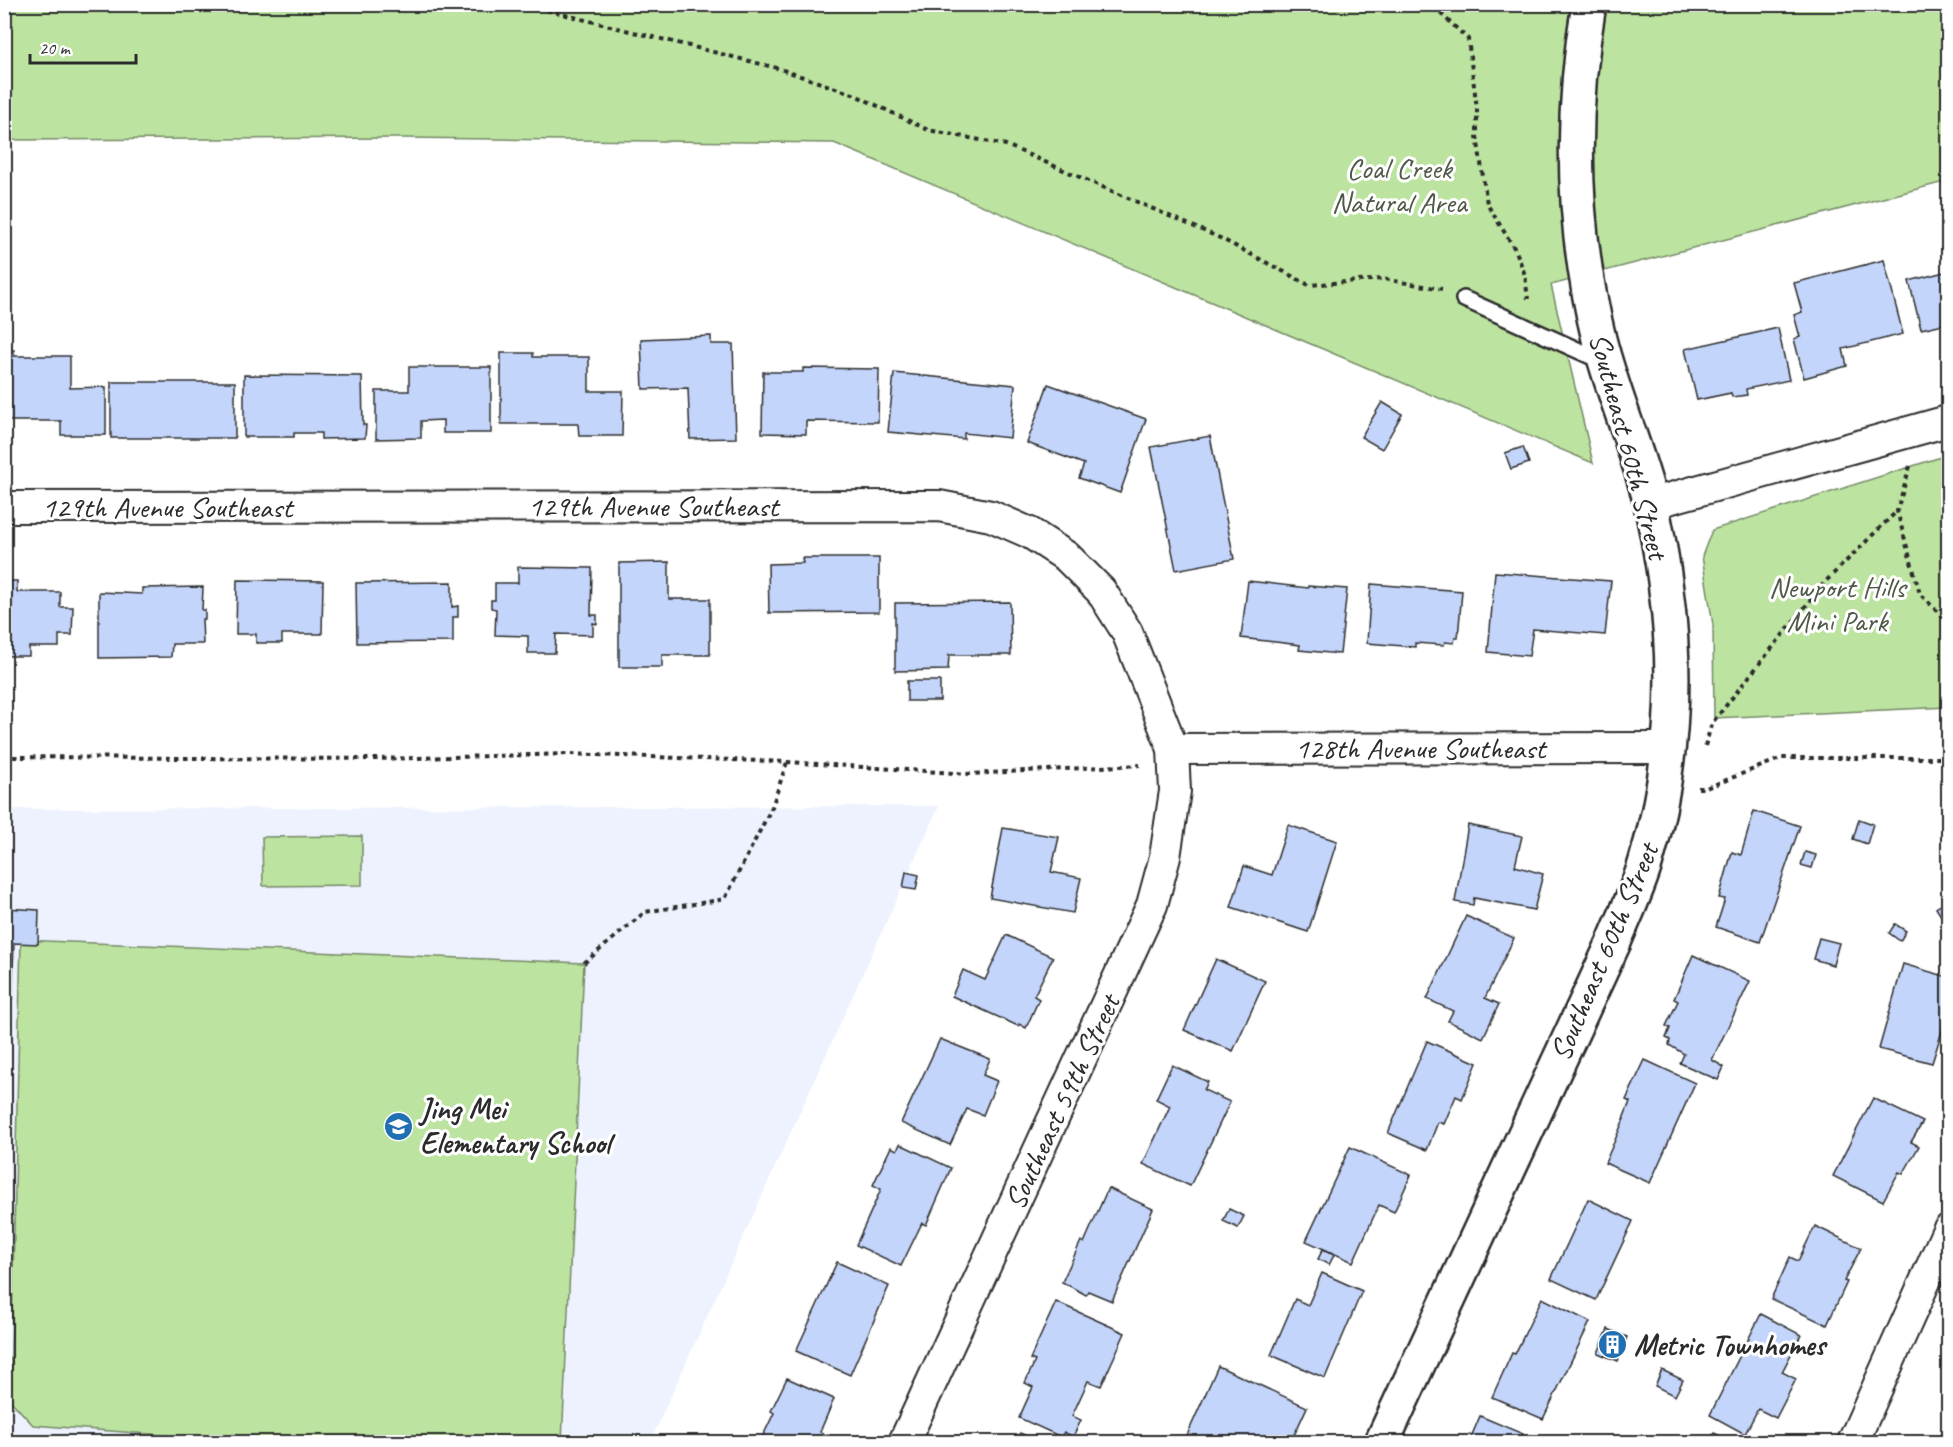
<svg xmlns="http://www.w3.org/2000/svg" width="1953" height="1447" font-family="Caveat,sans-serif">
<rect width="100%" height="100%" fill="#fff"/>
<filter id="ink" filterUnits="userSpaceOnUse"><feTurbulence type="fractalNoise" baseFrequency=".0167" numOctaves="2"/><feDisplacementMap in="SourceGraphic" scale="12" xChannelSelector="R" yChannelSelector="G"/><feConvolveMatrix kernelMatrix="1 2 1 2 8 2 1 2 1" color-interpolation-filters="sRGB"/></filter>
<g filter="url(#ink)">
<polygon fill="#edf2fe" points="939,806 650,1442 5,1442 4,809"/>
<g fill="#bce4a0" stroke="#748866" stroke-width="1.5">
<polygon points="4,5 1948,5 1948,181 1551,285 1593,463 834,143 402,138 5,140"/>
<polygon points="1944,456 1948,475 1948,707 1714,718 1713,625 1702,556 1712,530"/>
<polygon points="362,836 362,885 263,886 262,837"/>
<polygon points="21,940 584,963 562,1442 252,1442 33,1425 10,1400"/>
</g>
<g fill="#c3d5fb" stroke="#2b2b2b" stroke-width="1.5">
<polygon points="1884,260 1903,334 1843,349 1847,366 1804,378 1794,339 1800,337 1794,315 1802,312 1794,283"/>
<polygon points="1948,271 1948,323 1921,329 1909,281"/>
<polygon points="1778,328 1789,380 1746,389 1747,395 1732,397 1731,393 1697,400 1685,349"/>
<polygon points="711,336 711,344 733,344 736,438 690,439 688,388 643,389 641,339"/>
<polygon points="4,350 14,350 14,356 70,356 70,388 106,387 106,435 61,435 61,421 4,421"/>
<polygon points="501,353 533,353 533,357 589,357 589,391 623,391 622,436 579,436 578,424 501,424"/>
<polygon points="409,367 491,367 491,433 443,433 443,420 421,421 421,438 376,439 376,391 409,391"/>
<polygon points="803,368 879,369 878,422 806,421 806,434 762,433 763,372 803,372"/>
<polygon points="894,373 1015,385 1010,438 964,433 964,439 888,432"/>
<polygon points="244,375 362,376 363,425 366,425 365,438 321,439 321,433 294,433 294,437 244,437"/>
<rect x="111" y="382" width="124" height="56"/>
<polygon points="1048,384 1146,419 1120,493 1079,478 1084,464 1027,443"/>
<polygon points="1382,402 1402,414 1382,449 1361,437"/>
<polygon points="1210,436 1234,559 1176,570 1151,447"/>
<polygon points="1523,447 1529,463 1511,469 1505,453"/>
<polygon points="802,558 879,558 879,612 769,613 768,564 803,563"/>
<polygon points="669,562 669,599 710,599 710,655 662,655 662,667 619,667 619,563"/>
<polygon points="518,567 592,568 591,615 597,615 597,624 593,623 593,635 556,634 555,653 528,653 528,636 495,635 496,609 491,608 491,600 495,600 495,583 518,583"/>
<polygon points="1495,572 1611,581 1605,635 1533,629 1529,656 1488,652"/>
<polygon points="237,580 323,581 322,634 282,634 282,643 256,643 256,634 236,634"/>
<polygon points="4,581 17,581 17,592 60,592 60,607 73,607 72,635 59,635 59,647 29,647 29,656 8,656 7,646 4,646"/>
<polygon points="1248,581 1308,588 1308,586 1347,589 1340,654 1299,650 1300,645 1241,638"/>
<polygon points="452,582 452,607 458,606 458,617 453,617 453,642 357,643 356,583"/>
<polygon points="1371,584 1462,591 1458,638 1455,638 1454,643 1445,642 1444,645 1415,643 1415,647 1367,643"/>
<polygon points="203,587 202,610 205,610 205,619 202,619 203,644 172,644 171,657 99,658 99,592 142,594 142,588"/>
<polygon points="1010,602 1011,655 949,655 948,670 895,671 895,603"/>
<rect x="907" y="681" width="33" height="20"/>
<polygon points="1754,811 1800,826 1760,942 1716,927 1725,899 1719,898 1732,852 1741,855"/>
<polygon points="1859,819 1873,824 1867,844 1853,839"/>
<polygon points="1288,825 1337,841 1308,932 1231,907 1244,866 1272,875"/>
<polygon points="1468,825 1522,836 1515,866 1543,874 1534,910 1474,898 1473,905 1455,902"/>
<polygon points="1003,828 1059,837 1051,872 1081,878 1073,913 990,898"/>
<polygon points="1805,852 1816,855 1812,868 1801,865"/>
<polygon points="906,872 919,875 916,890 903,888"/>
<polygon points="1948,900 1948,927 1936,908"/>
<polygon points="4,908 39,910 38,944 14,943 12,999 4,998"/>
<polygon points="1466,916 1514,938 1485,998 1499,1004 1483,1038 1448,1021 1453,1011 1427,999"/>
<polygon points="1895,924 1906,931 1900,941 1889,933"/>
<polygon points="1006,935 1053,957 1034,996 1039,999 1026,1028 1019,1024 1018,1026 952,996 963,970 985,980"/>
<polygon points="1819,938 1839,943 1833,965 1813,959"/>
<polygon points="1693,955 1750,981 1712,1060 1724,1067 1718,1080 1680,1063 1684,1054 1669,1045 1670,1040 1666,1038 1670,1028 1666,1026 1678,1001 1674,999"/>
<polygon points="1216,959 1265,981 1233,1051 1184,1030"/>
<polygon points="1903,964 1948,977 1948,1000 1946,1006 1948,1007 1948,1012 1932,1063 1879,1049"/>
<polygon points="940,1039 990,1059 983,1075 997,1081 983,1115 967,1109 950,1145 901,1123"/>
<polygon points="1427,1041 1477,1063 1462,1099 1456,1096 1444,1124 1438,1122 1427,1150 1388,1133"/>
<polygon points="1645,1060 1695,1083 1650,1183 1605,1163 1624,1119 1623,1119 1630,1102 1626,1100"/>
<polygon points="1172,1065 1208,1082 1204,1090 1230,1102 1190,1186 1143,1164 1170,1106 1156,1099"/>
<polygon points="1873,1098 1923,1122 1911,1142 1919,1146 1903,1174 1899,1172 1883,1201 1833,1176"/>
<polygon points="900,1144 951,1168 926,1225 922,1223 901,1266 856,1245 881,1189 873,1185 891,1147 897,1150"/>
<polygon points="1350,1147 1411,1175 1394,1212 1379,1205 1353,1262 1306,1241"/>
<polygon points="1108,1188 1153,1209 1112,1301 1088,1291 1086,1295 1062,1282 1081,1241 1084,1243"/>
<polygon points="1588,1199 1633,1221 1596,1300 1551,1279"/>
<polygon points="1229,1209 1244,1216 1238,1228 1223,1221"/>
<polygon points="1815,1226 1861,1248 1844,1281 1847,1282 1827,1325 1771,1299 1790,1257 1798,1261"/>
<polygon points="1323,1249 1334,1255 1329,1265 1318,1259"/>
<polygon points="837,1262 889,1286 850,1375 796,1351"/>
<polygon points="1322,1273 1362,1291 1325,1378 1271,1355 1295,1299 1308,1305"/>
<polygon points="1542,1298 1590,1322 1543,1419 1492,1397 1512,1353 1515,1354"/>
<polygon points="1056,1302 1125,1333 1101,1386 1088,1381 1072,1416 1081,1420 1073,1437 1064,1432 1061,1437 1019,1418 1033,1387 1025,1383 1035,1361 1030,1359"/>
<polygon points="1761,1314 1801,1335 1782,1372 1796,1379 1776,1418 1758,1409 1745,1434 1710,1415"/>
<polygon points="1608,1329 1627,1337 1618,1361 1598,1353"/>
<polygon points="1218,1366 1307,1407 1291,1442 1285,1442 1277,1439 1276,1442 1184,1442"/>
<polygon points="1662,1370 1683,1380 1675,1396 1655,1386"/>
<polygon points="787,1378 834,1399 820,1432 826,1435 822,1442 760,1442 774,1413 771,1411"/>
<polygon points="1480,1416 1523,1434 1518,1442 1469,1442"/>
<polygon points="1948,1417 1948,1436 1941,1433"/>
<polygon points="1020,1433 1039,1442 1015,1442"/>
<polygon points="1714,1433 1733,1442 1709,1442"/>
<polygon points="1530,1436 1542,1442 1527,1442"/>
</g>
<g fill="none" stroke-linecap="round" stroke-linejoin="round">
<defs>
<polyline id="lane" points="1464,299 1604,362"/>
<g id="street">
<polyline points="1650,504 1948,421"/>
<polyline points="4,507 939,506 991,516 1030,533 1067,557 1101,591 1127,632 1173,749 1175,791 1165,857 1152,905 904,1442"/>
<polyline points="1173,749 1667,748"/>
<polyline points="1853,1442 1948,1230"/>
</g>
<path id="secondary" d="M1382 1442 1614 942C1625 915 1638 889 1646 861 1672 775 1678 679 1666 590 1663 561 1657 532 1651 504 1637 448 1613 395 1599 339 1572 229 1570 115 1589 4"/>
</defs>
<use href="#lane" stroke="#2b2b2b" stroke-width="20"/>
<use href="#street" stroke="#2b2b2b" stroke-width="34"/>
<use href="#secondary" stroke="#2b2b2b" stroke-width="38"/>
<g stroke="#2b2b2b" stroke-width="4" stroke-dasharray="4.5 4.5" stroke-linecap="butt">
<polyline points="540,4 546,10 777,68 853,94 928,130 1006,145 1220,238 1309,285 1383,279 1442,289"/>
<polyline points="1425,4 1439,12 1468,39 1477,109 1477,136 1487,204 1516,251 1525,275 1528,299"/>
<polyline points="1910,466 1897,511 1920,594 1948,622"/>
<polyline points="1705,746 1712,723 1825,582 1897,511"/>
<polyline points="4,757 376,759 569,754 787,762 970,774 1140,765"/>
<polyline points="1698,788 1706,788 1782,758 1948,758"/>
<polyline points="584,963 645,912 725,899 772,807 787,762"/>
</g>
<use href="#lane" stroke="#fff" stroke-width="15"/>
<use href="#street" stroke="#fff" stroke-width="30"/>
<use href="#secondary" stroke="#fff" stroke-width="33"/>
</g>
</g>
<defs>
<symbol id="school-disc" viewBox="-11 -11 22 22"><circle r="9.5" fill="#1f6fb2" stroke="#fff"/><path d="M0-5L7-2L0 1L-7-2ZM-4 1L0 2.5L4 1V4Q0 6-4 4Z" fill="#fff"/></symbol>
<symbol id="building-disc" viewBox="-11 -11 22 22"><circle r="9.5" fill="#1f6fb2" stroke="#fff"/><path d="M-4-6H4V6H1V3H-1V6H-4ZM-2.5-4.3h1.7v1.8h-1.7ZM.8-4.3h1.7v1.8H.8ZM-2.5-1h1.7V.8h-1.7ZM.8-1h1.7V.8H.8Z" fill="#fff"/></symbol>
</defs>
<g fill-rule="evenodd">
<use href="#school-disc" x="382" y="1110" width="33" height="33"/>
<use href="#building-disc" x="1596" y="1328" width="33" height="33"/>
</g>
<g text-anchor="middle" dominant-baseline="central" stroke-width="6" stroke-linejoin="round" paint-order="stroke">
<g font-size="30" fill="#4f5948" stroke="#fff">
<text x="1399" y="168">Coal Creek<tspan x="1399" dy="34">Natural Area</tspan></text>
<text x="1837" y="587">Newport Hills<tspan x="1837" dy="34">Mini Park</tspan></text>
</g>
<g font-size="30" fill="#2b2b2b" stroke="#fff">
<text transform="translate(1629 446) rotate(75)">Southeast 60th Street</text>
<text x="653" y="506">129th Avenue Southeast</text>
<text x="167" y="507">129th Avenue Southeast</text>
<text x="1420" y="748">128th Avenue Southeast</text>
<text transform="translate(1604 952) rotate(-67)">Southeast 60th Street</text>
<text transform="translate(1062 1102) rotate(-65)">Southeast 59th Street</text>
</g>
<g font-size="30" font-weight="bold" fill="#2b2b2b" stroke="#fff" text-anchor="start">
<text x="420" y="1109">Jing Mei<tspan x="420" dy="34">Elementary School</tspan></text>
<text x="1634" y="1345">Metric Townhomes</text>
</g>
</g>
<rect width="1953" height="1447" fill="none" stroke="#fff" stroke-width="24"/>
<rect x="12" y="12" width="1929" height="1423" fill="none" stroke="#2b2b2b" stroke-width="2" filter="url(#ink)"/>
<path d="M30 54v9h106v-9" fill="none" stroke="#2b2b2b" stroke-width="3"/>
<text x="39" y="54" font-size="18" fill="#2b2b2b" stroke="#ffffff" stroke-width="4.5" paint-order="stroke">20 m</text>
</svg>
